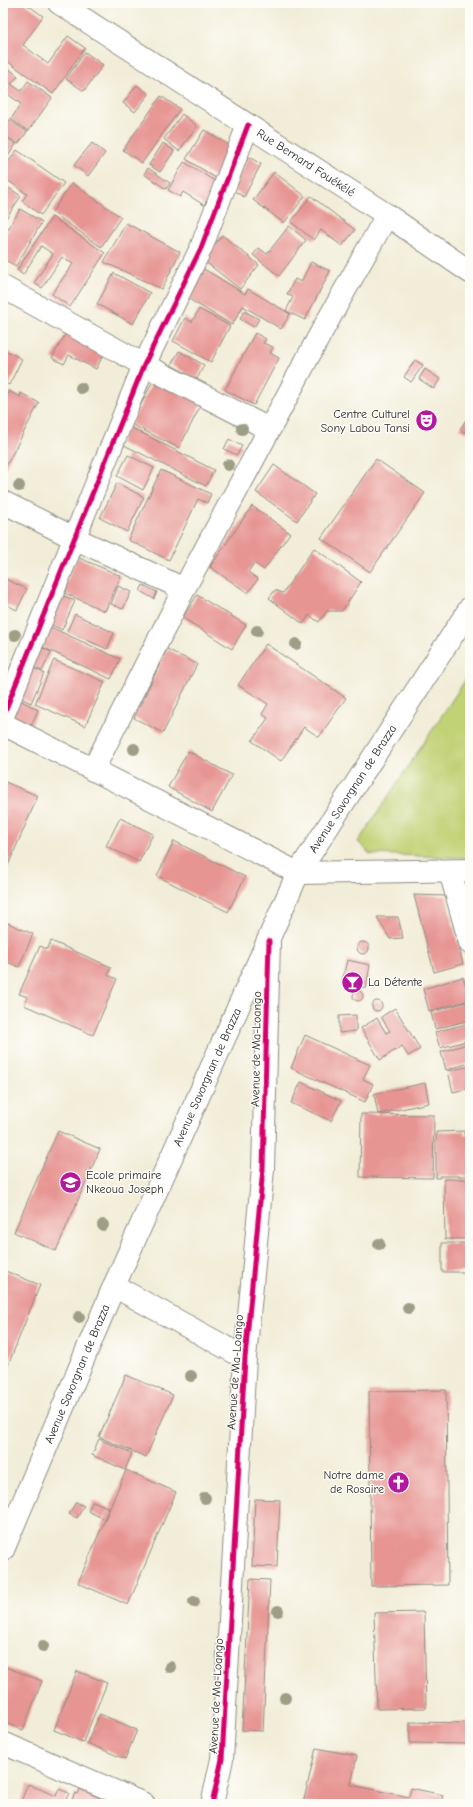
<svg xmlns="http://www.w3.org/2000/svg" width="473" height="1807" font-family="'Comic Neue',sans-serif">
<rect width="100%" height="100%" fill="#fdfcf7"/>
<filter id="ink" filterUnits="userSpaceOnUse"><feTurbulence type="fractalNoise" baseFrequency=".025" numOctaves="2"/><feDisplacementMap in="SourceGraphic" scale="8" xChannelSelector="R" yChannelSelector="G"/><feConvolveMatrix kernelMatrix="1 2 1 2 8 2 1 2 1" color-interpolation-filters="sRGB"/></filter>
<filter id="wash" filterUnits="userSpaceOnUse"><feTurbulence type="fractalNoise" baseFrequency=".012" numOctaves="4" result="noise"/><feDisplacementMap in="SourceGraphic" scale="16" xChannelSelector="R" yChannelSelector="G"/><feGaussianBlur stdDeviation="0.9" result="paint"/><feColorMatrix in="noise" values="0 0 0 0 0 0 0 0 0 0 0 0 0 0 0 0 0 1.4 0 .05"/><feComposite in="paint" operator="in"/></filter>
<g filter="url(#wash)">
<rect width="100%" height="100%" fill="#f2edd8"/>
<polygon fill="#c1d174" stroke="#767e50" points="470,673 470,858 370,854 358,842"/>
<g id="blocks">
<g fill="#e79593">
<polygon points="6,3 25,3 43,16 23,45 48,64 68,36 85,48 53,94 3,58 3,8"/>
<polygon points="85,52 103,65 84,91 66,79"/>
<polygon points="3,64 18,76 11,84 21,91 28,81 52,98 28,131 11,119 21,104 5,92 3,95"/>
<polygon points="137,85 149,94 135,112 123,103"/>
<polygon points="161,96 180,109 142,163 123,150"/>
<polygon points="182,114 197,126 179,151 164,139"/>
<polygon points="8,119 27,132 18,144 3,134 3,126"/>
<polygon points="204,130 231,146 222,160 229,164 219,180 186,159"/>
<polygon points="6,138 16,144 3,164 3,143"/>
<polygon points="92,143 105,153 88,176 74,165"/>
<polygon points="163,143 174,151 160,172 149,165"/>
<polygon points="17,150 64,183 41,215 22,201 27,194 3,177 3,169"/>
<polygon points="249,157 261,164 244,197 231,189"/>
<polygon points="184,162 218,183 204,205 183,192 180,197 168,190"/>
<polygon points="148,168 170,183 166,189 144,174"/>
<polygon points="274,172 305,196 284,223 253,200"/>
<polygon points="72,183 121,217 101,247 52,212"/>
<polygon points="3,184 21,196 3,223"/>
<polygon points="311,196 355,230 342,246 321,230 314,240 291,222"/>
<polygon points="20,209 42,222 16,266 3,259 3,238"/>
<polygon points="52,217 105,253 70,307 52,294 73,264 62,257 42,288 34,283 53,254 41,246 23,275 17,270"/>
<polygon points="126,223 180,252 162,289 104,262"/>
<polygon points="289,226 306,240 279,276 253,255 259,248 267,254"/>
<polygon points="222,235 259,265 240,289 203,260"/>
<polygon points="311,262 330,271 305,320 286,311 293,297 287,294 295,279 301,282"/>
<polygon points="204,269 245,294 248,289 290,314 281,329 243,306 232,325 187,298"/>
<polygon points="114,273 150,293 133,324 97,304"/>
<polygon points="199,309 230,326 211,362 173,341 185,318 192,322"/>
<polygon points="244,311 259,319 254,327 240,319"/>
<polygon points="66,333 104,354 96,369 69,355 64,364 52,358"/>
<polygon points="255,333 266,339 263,343 273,347 270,353 279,358 254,405 225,390"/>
<polygon points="3,349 22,359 9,385 3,382"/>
<polygon points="179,351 204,365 197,379 171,365"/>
<polygon points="415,360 423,365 411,382 404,377"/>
<polygon points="425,369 440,379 434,389 419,379"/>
<polygon points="154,379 202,403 179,448 131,424"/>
<polygon points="9,391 20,397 21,393 39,403 3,472 3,403"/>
<polygon points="470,414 470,427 466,433 460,429"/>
<polygon points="128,426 214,470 206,486 120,443"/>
<polygon points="229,439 242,446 237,455 224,449"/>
<polygon points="128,455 154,468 143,490 117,476"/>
<polygon points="376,459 425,493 370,572 321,538"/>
<polygon points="274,465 315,494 297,521 256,492"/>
<polygon points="161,470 211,494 207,503 198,499 169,560 128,540"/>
<polygon points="117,483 144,497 127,532 100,518"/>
<polygon points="252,506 290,533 264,570 254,563 248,572 258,579 248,593 210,567"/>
<polygon points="314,548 361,582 342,611 327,611 319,622 309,615 303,624 269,598 275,590 283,593"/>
<polygon points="77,557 121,576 105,611 62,592"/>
<polygon points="3,578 27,589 17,610 3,603"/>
<polygon points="143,585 157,592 154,599 140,591"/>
<polygon points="118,586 131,592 123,609 111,604"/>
<polygon points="60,594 75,601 62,630 46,622"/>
<polygon points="197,595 246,625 232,649 183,618"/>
<polygon points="75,614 114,633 107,649 67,631"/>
<polygon points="46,625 120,659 111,679 38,645"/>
<polygon points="266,644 346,698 319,737 304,727 281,761 252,741 268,718 262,714 268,704 238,685"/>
<polygon points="39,646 51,652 42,671 30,665"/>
<polygon points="167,649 197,664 163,733 134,718"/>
<polygon points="54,660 105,682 85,726 35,704"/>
<polygon points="30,667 44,673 31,703 17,696"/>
<polygon points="16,698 38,710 31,726 8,714"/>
<polygon points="188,751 232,775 212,812 168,787"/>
<polygon points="3,781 38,796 3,877"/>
<polygon points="120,818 153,834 139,862 106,846"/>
<polygon points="174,841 245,877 228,912 157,876"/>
<polygon points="414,895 446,896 463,964 434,972"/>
<polygon points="377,917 398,917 403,938 390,939"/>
<polygon points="3,921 33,934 19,967 3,960"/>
<polygon points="51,941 111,967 108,975 117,979 93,1035 24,1005 28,997 19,994 40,946 47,949"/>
<circle cx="363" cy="948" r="6"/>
<polygon points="347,960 370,965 366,988 342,982"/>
<polygon points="463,977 470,1000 429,1011 423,989"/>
<circle cx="358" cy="996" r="5"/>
<circle cx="377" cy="1006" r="5"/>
<polygon points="466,1002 470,1020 435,1029 431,1012"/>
<polygon points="395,1008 420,1049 408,1056 402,1046 380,1060 361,1028 377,1018 386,1033 390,1031 381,1017"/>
<polygon points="356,1015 356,1031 339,1033 339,1016"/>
<polygon points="470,1023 470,1040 440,1048 435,1032"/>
<polygon points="305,1035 370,1065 363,1079 373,1084 365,1102 291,1068"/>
<polygon points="470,1043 470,1063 446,1070 441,1052"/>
<polygon points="470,1066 470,1088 453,1092 448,1071"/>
<polygon points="301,1082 341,1101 331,1121 291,1103"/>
<polygon points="425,1083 429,1103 378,1114 374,1094"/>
<polygon points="361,1114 434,1115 433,1178 360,1177"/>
<polygon points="58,1131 100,1149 56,1251 14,1232"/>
<polygon points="464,1131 464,1135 470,1135 470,1176 440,1176 440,1178 436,1178 436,1132"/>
<polygon points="444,1179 470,1179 470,1239 445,1239"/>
<rect x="442" y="1243" width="28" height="29"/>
<polygon points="3,1270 40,1285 3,1378"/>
<polygon points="126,1375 173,1395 146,1457 99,1437"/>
<polygon points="446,1390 448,1585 371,1586 369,1391"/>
<polygon points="99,1439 132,1453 125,1470 92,1455"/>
<polygon points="126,1470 176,1492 128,1605 78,1583"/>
<polygon points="255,1499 280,1500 277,1567 252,1566"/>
<polygon points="93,1501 109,1508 104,1519 88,1511"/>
<polygon points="76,1502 84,1506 77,1518 69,1514"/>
<polygon points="250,1579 270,1580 263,1731 242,1730"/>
<polygon points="424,1612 426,1708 377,1709 374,1613"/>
<polygon points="3,1666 42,1681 23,1730 3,1722"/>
<polygon points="77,1671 107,1683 83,1742 54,1730"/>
<polygon points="100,1714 137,1730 125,1759 87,1743"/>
<polygon points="410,1722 470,1723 470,1744 410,1743"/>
<polygon points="316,1748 357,1756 351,1785 409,1797 411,1788 443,1795 441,1804 303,1804"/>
<polygon points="28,1784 56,1796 59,1789 69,1793 64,1804 20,1804"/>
<polygon points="80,1789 113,1804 70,1804 75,1793 78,1794"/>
</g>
</g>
</g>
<g filter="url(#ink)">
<use href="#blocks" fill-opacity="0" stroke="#8e8c82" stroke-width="1"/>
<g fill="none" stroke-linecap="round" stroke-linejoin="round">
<defs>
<g id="minor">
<path id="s1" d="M59 3 387 215 470 272"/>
<polyline points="3,287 144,365 269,429"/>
<polyline points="3,502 74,538 184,589"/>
<polyline points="3,716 144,365 201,248 248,125"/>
<polyline points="3,724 298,873 470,870"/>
<polyline points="93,770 184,589 322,331 387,215"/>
<polyline points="450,871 470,943"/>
<polyline points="114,1286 245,1358"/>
<polyline points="3,1743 144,1804"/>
<polyline points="212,1804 222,1759 245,1358 263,1169 269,941"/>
</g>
<g id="major">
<path id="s2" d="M3 1550 114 1286 298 873 470 608"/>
</g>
</defs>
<use href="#minor" stroke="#8e8c82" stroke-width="24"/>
<use href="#major" stroke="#8e8c82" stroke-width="24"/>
<use href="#minor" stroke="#fff" stroke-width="22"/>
<use href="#major" stroke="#fff" stroke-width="22"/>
<defs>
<g id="cycleway">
<polyline points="3,716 144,365 201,248 248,125"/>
<polyline points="212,1804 222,1759 245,1358 263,1169 269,941"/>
</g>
</defs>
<use href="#cycleway" stroke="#fdfcf7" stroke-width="8"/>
<use href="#cycleway" stroke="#d6006c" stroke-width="5"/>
</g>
<g fill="#9d9e85">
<circle cx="81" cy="388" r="6"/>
<circle cx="242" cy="429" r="6"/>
<circle cx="228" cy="465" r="6"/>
<circle cx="19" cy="486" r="6"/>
<circle cx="257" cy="631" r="6"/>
<circle cx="15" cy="635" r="6"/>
<circle cx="296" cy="644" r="6"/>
<circle cx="134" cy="749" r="6"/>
<circle cx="103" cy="1225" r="6"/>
<circle cx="379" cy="1244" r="6"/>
<circle cx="408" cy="1308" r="6"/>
<circle cx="79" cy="1317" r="6"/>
<circle cx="191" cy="1376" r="6"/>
<circle cx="205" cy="1498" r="6"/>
<circle cx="194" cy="1602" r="6"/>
<circle cx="278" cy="1611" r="6"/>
<circle cx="43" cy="1646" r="6"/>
<circle cx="170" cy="1667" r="6"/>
<circle cx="285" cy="1698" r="6"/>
</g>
</g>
<defs>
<symbol id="theatre-disc" viewBox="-11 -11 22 22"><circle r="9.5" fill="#b5179e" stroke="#fdfcf7"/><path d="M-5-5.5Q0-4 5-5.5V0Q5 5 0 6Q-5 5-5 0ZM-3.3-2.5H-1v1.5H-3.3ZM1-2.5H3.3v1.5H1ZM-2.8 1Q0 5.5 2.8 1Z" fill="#fff"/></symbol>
<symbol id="bar-disc" viewBox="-11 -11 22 22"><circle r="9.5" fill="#b5179e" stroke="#fdfcf7"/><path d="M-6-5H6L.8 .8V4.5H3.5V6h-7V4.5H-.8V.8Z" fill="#fff"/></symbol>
<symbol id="school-disc" viewBox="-11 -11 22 22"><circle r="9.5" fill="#b5179e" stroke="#fdfcf7"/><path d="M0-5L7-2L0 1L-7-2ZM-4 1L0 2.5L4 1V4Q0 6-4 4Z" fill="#fff"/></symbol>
<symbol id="church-disc" viewBox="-11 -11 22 22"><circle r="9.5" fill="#b5179e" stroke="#fdfcf7"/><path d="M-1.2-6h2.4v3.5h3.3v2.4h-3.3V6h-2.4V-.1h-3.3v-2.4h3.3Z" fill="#fff"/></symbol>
</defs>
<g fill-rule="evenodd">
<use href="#theatre-disc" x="414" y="408" width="25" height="25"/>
<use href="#bar-disc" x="340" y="970" width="25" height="25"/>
<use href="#school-disc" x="58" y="1170" width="25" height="25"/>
<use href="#church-disc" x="386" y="1470" width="25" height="25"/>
</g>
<g text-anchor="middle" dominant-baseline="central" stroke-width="3" stroke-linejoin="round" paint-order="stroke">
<g font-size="12" fill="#2b2b2b" stroke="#fdfcf7">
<text stroke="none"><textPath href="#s1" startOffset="294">Rue Bernard Fouékélé</textPath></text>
<text stroke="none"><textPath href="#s2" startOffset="839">Avenue Savorgnan de Brazza</textPath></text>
<text transform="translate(256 1049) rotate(-89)">Avenue de Ma-Loango</text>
<text stroke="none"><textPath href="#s2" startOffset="515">Avenue Savorgnan de Brazza</textPath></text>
<text transform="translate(235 1372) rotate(-86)">Avenue de Ma-Loango</text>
<text stroke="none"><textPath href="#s2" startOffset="191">Avenue Savorgnan de Brazza</textPath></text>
<text transform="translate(216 1696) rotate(-87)">Avenue de Ma-Loango</text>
</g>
<g font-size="12" fill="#2b2b2b" stroke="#fdfcf7" text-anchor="end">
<text x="410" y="414">Centre Culturel<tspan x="410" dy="14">Sony Labou Tansi</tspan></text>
<text x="368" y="982" text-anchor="start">La Détente</text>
<text x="86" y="1175" text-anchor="start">Ecole primaire<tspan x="86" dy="14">Nkeoua Joseph</tspan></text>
<text x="384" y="1475">Notre dame<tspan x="384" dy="14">de Rosaire</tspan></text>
</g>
</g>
<rect width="473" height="1807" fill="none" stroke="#fdfcf7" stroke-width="16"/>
</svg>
